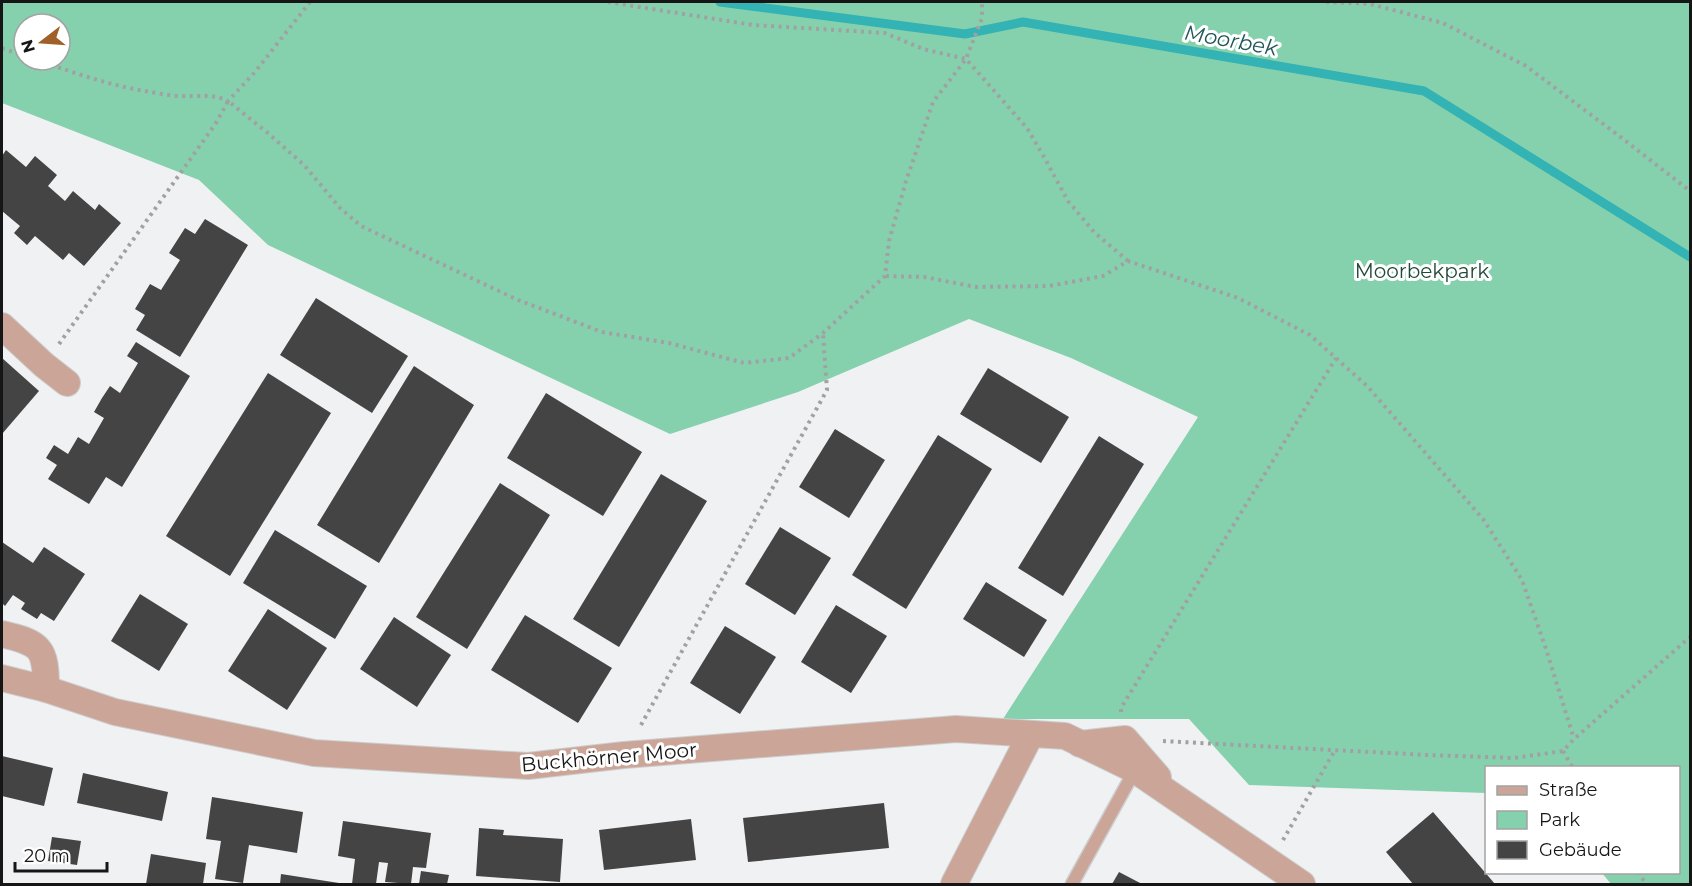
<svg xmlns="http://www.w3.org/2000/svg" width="1692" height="886" font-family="Montserrat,sans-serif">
<rect width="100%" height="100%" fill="#f0f1f3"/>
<path fill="#86d1ad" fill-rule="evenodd" d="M2 2H1690V884H1611L1602 873 1678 872V768H1486V793L1249 785 1189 719H1003L1198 417 1071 358 969 319 798 392 670 434 268 245 199 180 2 103ZM24 24H60V60H24Z"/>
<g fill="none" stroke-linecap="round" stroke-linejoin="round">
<polyline stroke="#33b3b4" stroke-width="9" points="720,2 965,34 1023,22 1424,91 1690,257"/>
</g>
<g fill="#444445">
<polygon points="6,150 26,167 35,156 57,175 48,186 65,201 73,191 95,210 99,204 121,223 84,266 69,253 63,260 35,236 27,245 14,233 20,226 2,211 2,156"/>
<polygon points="205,219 248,245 180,357 136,330 145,315 135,309 150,284 161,290 180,260 169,253 185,228 195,234"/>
<polygon points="316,298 408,356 372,413 280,355"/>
<polygon points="136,342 190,376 122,487 106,477 89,504 48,479 57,465 46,458 54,445 68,454 78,437 89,444 104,418 94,412 102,398 110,386 120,393 138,363 127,356"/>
<polygon points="2,358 39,391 2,434"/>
<polygon points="414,366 474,405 379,563 317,525"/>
<polygon points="988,368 1069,417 1041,463 960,414"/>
<polygon points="268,373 331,413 230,576 166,536"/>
<polygon points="546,393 642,452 603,516 507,458"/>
<polygon points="835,429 885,460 849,518 799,487"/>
<polygon points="938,435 992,469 906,609 852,575"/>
<polygon points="1099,436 1144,464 1063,596 1018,568"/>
<polygon points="661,474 707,501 619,647 573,619"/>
<polygon points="500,483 550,515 467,649 416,617"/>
<polygon points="780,527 831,558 795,615 745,584"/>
<polygon points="275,530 367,586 335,639 243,583"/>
<polygon points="2,542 33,563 44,547 85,574 54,621 41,613 37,619 21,609 25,603 13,595 5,606 2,603"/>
<polygon points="986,582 1047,620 1024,657 963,619"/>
<polygon points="140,594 188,624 159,671 111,641"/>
<polygon points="836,605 887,636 851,693 801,662"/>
<polygon points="268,609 327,648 287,710 228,671"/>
<polygon points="525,615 612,668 578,723 491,670"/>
<polygon points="394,617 451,655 417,707 360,669"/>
<polygon points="725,626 776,657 740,714 690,683"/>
<polygon points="2,756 53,768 44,806 2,796"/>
<polygon points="83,773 168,792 162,821 77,803"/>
<polygon points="212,797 303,812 297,853 249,845 243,883 215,879 221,841 206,839"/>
<polygon points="884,803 889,848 748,862 743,818"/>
<polygon points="1433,812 1495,884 1413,884 1386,852"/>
<polygon points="691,819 696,860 604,870 599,830"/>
<polygon points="343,821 431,833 426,868 413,867 411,884 385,882 388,863 379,862 376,884 352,884 355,859 338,856"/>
<polygon points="479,828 504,830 503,835 563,839 560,882 476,876"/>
<polygon points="52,837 81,841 77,865 48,861"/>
<polygon points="151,854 206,863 203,884 146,884"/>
<polygon points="421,871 449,875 447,884 419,884"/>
<polygon points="1119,872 1142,884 1112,884"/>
<polygon points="281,874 339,883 339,884 280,884"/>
</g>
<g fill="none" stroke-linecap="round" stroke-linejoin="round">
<defs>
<polyline id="service" points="1072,884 1135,770"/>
<g id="minor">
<polyline points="2,326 44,365 67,383"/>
<path d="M2 634C41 643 46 648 46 689"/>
<polyline points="2,678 46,689 115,712 314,753 528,766 624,755 956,729 1065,736 1135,770 1302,884"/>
<polyline points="1080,744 1125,739 1158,777"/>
<polyline points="954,884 1031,734"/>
</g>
</defs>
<use href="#service" stroke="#cdced0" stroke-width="15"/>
<use href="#minor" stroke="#cdced0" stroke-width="28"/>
<g stroke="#a0a1a2" stroke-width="4" stroke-dasharray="3 4.5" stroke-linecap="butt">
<polyline points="608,2 753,25 885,33 923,49 966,59 1027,128 1044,157 1068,201 1094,232 1128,261"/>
<polyline points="1326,2 1370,4 1443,23 1526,66 1618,135 1690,191"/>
<polyline points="2,48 24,56"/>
<path d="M37 60C72 72 108 85 145 91 157 93 170 96 182 96 199 97 212 93 228 101L255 72 310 2"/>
<polyline points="886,276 924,277 976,287 1049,286 1103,276 1128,261 1238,298 1310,335 1368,387 1483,519 1522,580 1546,649 1574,739"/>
<polyline points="59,344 216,123 228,101 269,134 304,165 340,208 361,226 518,300 602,332 669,343 744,363 789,358 823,333 885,276 889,241 906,181 933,102 966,59 982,18 982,2"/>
<polyline points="1121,712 1121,708 1336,358"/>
<polyline points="641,725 827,390 823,334"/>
<polyline points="1163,741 1427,755 1514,758 1563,751 1574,739 1690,637"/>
<polyline points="1563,751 1573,768"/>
<polyline points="1283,840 1335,750"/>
<polyline points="1638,872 1646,884"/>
</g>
<use href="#service" stroke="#cba698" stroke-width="12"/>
<use href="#minor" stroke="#cba698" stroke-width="26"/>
</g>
<g text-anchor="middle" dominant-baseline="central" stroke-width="6" stroke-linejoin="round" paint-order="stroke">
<g font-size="20" fill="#214937" stroke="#fff">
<text x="1422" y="271">Moorbekpark</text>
</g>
<g font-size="20" fill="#161616" stroke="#fff">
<text transform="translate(609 757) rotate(-5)">Buckhörner Moor</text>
</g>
<g font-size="21" font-style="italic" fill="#235757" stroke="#fff">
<text transform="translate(1231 40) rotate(10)">Moorbek</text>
</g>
</g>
<rect width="1692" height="886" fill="none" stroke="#161616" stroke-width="6"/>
<rect x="1485" y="766" width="195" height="108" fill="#ffffff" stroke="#a2a2a2" stroke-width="1.5"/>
<rect x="1497" y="786" width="30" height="9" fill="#cba698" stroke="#a2a2a2" stroke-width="1.5"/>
<text x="1539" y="796" font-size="18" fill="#161616">Straße</text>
<rect x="1497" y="811" width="30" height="18" fill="#86d1ad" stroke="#a2a2a2" stroke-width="1.5"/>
<text x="1539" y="826" font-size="18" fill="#161616">Park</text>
<rect x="1497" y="841" width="30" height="18" fill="#444445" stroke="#a2a2a2" stroke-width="1.5"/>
<text x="1539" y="856" font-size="18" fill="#161616">Gebäude</text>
<g transform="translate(42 42) rotate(253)"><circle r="28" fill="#ffffff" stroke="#a2a2a2" stroke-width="1.5"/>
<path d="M0-4.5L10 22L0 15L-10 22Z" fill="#a06029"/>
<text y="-9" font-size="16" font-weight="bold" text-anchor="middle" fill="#161616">N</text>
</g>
<path d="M15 862v9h92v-9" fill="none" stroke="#161616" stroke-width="3"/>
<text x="24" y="862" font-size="18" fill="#161616" stroke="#ffffff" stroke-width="4.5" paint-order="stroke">20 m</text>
</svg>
